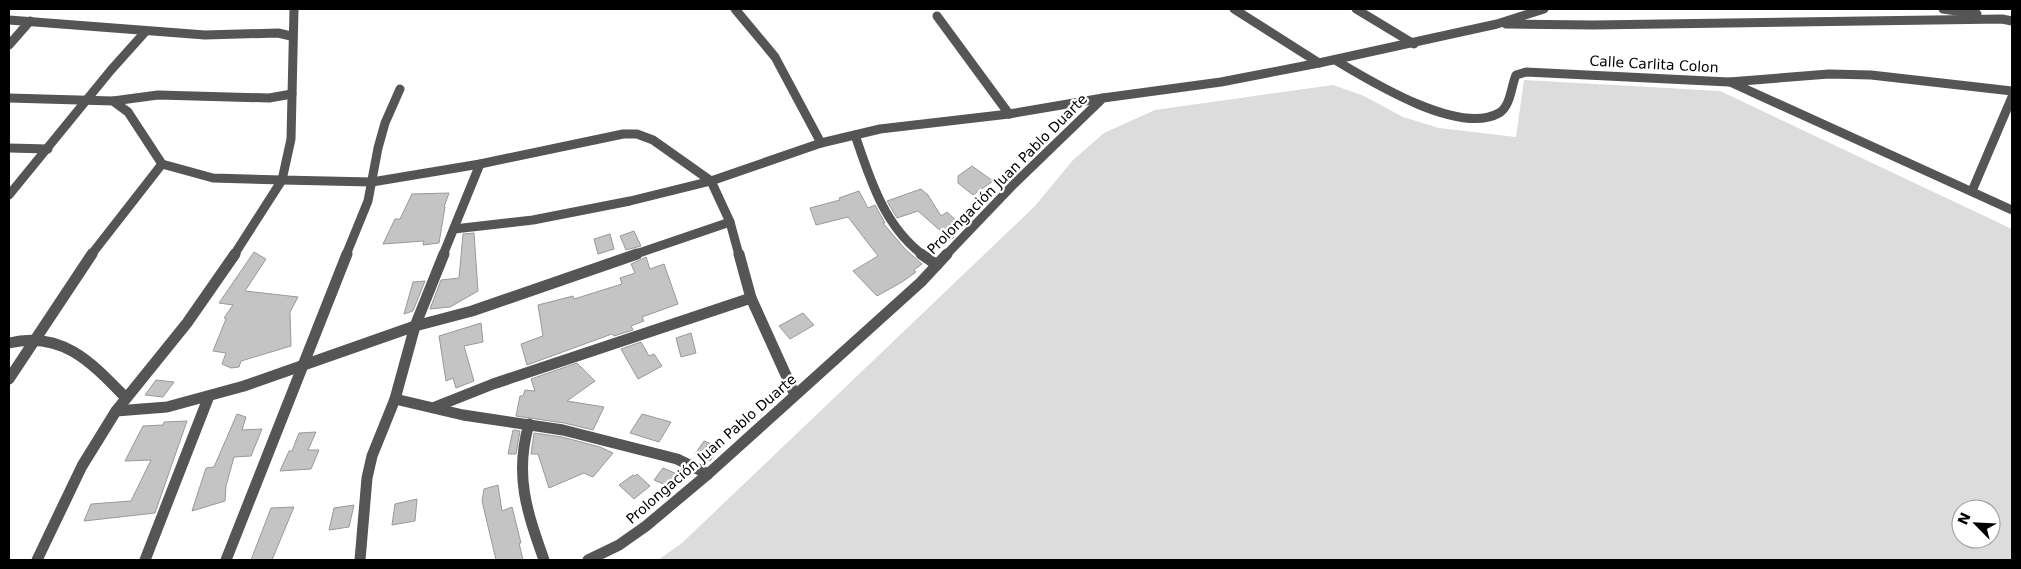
<svg xmlns="http://www.w3.org/2000/svg" width="2021" height="569" font-family="'DejaVu Sans',sans-serif">
<rect width="100%" height="100%" fill="#fff"/>
<path fill="#dcdcdc" fill-rule="evenodd" d="M1524 80 1720 91 2012 229V560H658L682 543 1035 206 1073 160 1104 133 1155 110 1333 85 1364 96 1403 117 1439 128 1516 137ZM1961 509H1991V539H1961Z"/>
<g fill="#c4c4c4" stroke="#999">
<polygon points="972,166 993,181 973,195 958,183 958,176"/>
<polygon points="921,189 928,195 941,216 947,212 961,225 951,232 954,237 951,240 918,211 897,218 887,201"/>
<polygon points="859,191 868,208 875,205 885,223 883,223 905,249 922,264 914,270 916,272 902,282 877,296 853,271 878,256 848,217 816,225 810,208 840,200 839,198"/>
<polygon points="449,193 444,207 445,207 439,243 423,245 424,241 383,244 395,219 400,219 412,194"/>
<polygon points="634,231 641,246 626,250 620,236"/>
<polygon points="474,233 478,291 450,307 430,309 441,280 459,278 463,234"/>
<polygon points="610,234 614,249 598,254 594,239"/>
<polygon points="254,252 266,259 245,291 298,297 290,312 291,346 241,361 239,367 231,368 222,364 226,353 213,351 226,319 224,318 233,305 219,303"/>
<polygon points="646,257 650,269 664,264 678,304 642,317 644,321 631,326 633,330 614,336 612,334 527,365 521,344 543,336 538,305 573,296 574,299 622,284 620,278 635,273 631,264"/>
<polygon points="425,281 413,311 404,314 413,282"/>
<polygon points="803,313 814,325 790,339 779,326"/>
<polygon points="481,323 483,342 464,346 474,381 456,388 453,378 446,381 439,336"/>
<polygon points="691,333 696,353 681,357 676,338"/>
<polygon points="641,342 649,356 654,354 662,366 638,379 621,349"/>
<polygon points="577,363 595,381 567,401 604,407 593,430 564,423 516,416 520,396 523,396 525,390 535,391 531,379"/>
<polygon points="156,380 174,382 163,397 145,395"/>
<polygon points="237,414 246,417 242,430 262,429 251,456 234,457 226,486 225,501 192,511 206,468 214,467"/>
<polygon points="642,414 671,422 659,442 630,433"/>
<polygon points="187,421 155,513 84,521 91,504 131,501 151,460 125,461 143,426 163,425 164,422"/>
<polygon points="513,430 520,431 516,454 508,454"/>
<polygon points="316,432 308,450 319,450 311,469 280,471 289,451 292,451 299,433"/>
<polygon points="534,433 562,437 600,447 613,453 593,477 584,473 549,488 538,454 531,454"/>
<polygon points="704,441 719,447 710,461 695,454"/>
<polygon points="663,468 677,474 668,486 654,480"/>
<polygon points="637,474 650,486 634,499 619,485 633,475 635,476"/>
<polygon points="498,485 502,511 512,507 521,543 519,543 523,560 496,560 482,501 484,489"/>
<polygon points="417,499 415,521 392,525 395,504"/>
<polygon points="354,505 349,527 329,530 334,508"/>
<polygon points="294,507 272,560 251,560 271,508"/>
</g>
<g fill="none" stroke-linecap="round" stroke-linejoin="round">
<g stroke="#555" stroke-width="9">
<polyline points="294,9 291,139 282,180 372,182 480,164 623,134 637,134 653,140 711,181 730,222 739,255"/>
<polyline points="735,9 775,57 821,143"/>
<polyline points="1234,9 1319,63"/>
<polyline points="1356,9 1414,44"/>
<polyline points="1943,9 1977,14"/>
<polyline points="937,16 1009,114"/>
<polyline points="9,20 205,35 278,33 291,36"/>
<polyline points="1506,24 1593,25 2002,19 2012,21"/>
<polyline points="9,45 30,21"/>
<path d="M1335 60C1370 81 1459 136 1499 113 1511 106 1511 86 1516 75L1526 72 1729 82 1829 74 1871 75 2012 91"/>
<polyline points="1730,82 2012,210"/>
<polyline points="9,98 113,101 128,112 162,164 213,178 282,180"/>
<polyline points="113,101 158,95 269,98 292,94"/>
<path d="M855 135C870 179 884 226 923 255"/>
<polyline points="9,148 48,149"/>
<polyline points="1972,191 2012,97"/>
<polyline points="9,195 111,70 146,31"/>
<polyline points="454,229 533,220 630,201 711,181 821,143 880,129 1009,114 1103,98"/>
<polyline points="91,255 162,164"/>
<polyline points="234,255 282,180"/>
<polyline points="346,255 368,201 378,148 385,123 400,89"/>
<polyline points="443,255 480,164"/>
<polyline points="633,255 730,222"/>
<polyline points="946,255 1014,184 1103,98 1221,82 1319,63 1497,24 1544,9"/>
</g>
<g stroke="#555" stroke-width="11">
<polyline points="739,254 751,298 795,395"/>
<polyline points="921,254 937,265"/>
<path d="M9 343C62 330 92 363 126 398"/>
<polyline points="9,379 92,254"/>
<polyline points="395,399 463,415 563,430 677,459 708,474"/>
<polyline points="435,407 493,384 751,298"/>
<polyline points="116,411 167,407 244,386 415,326 472,311 637,254"/>
<path d="M529 424C514 475 527 512 544 560"/>
<polyline points="37,560 82,466 116,411 187,323 235,254"/>
<polyline points="145,560 209,396"/>
<polyline points="226,560 347,254"/>
<polyline points="360,560 367,478 372,456 395,399 415,326 444,254"/>
<polyline points="588,560 619,545 646,526 708,474 921,282 947,254"/>
</g>
</g>
<g text-anchor="middle" dominant-baseline="central" stroke-width="4.5" stroke-linejoin="round" paint-order="stroke">
<g font-size="14" fill="#000" stroke="#fff">
<text transform="translate(1654 64) rotate(3)">Calle Carlita Colon</text>
<text transform="translate(1007 174) rotate(-45)">Prolongación Juan Pablo Duarte</text>
<text transform="translate(711 449) rotate(-41)">Prolongación Juan Pablo Duarte</text>
</g>
</g>
<rect width="2021" height="569" fill="none" stroke="#000000" stroke-width="20"/>
<g transform="translate(1976 524) rotate(294)"><circle r="24" fill="#ffffff" stroke="#999999"/>
<path d="M0-4L9 19L0 12L-9 19Z" fill="#000000"/>
<text y="-8" font-size="14" font-weight="bold" text-anchor="middle" fill="#000000">N</text>
</g>
</svg>
